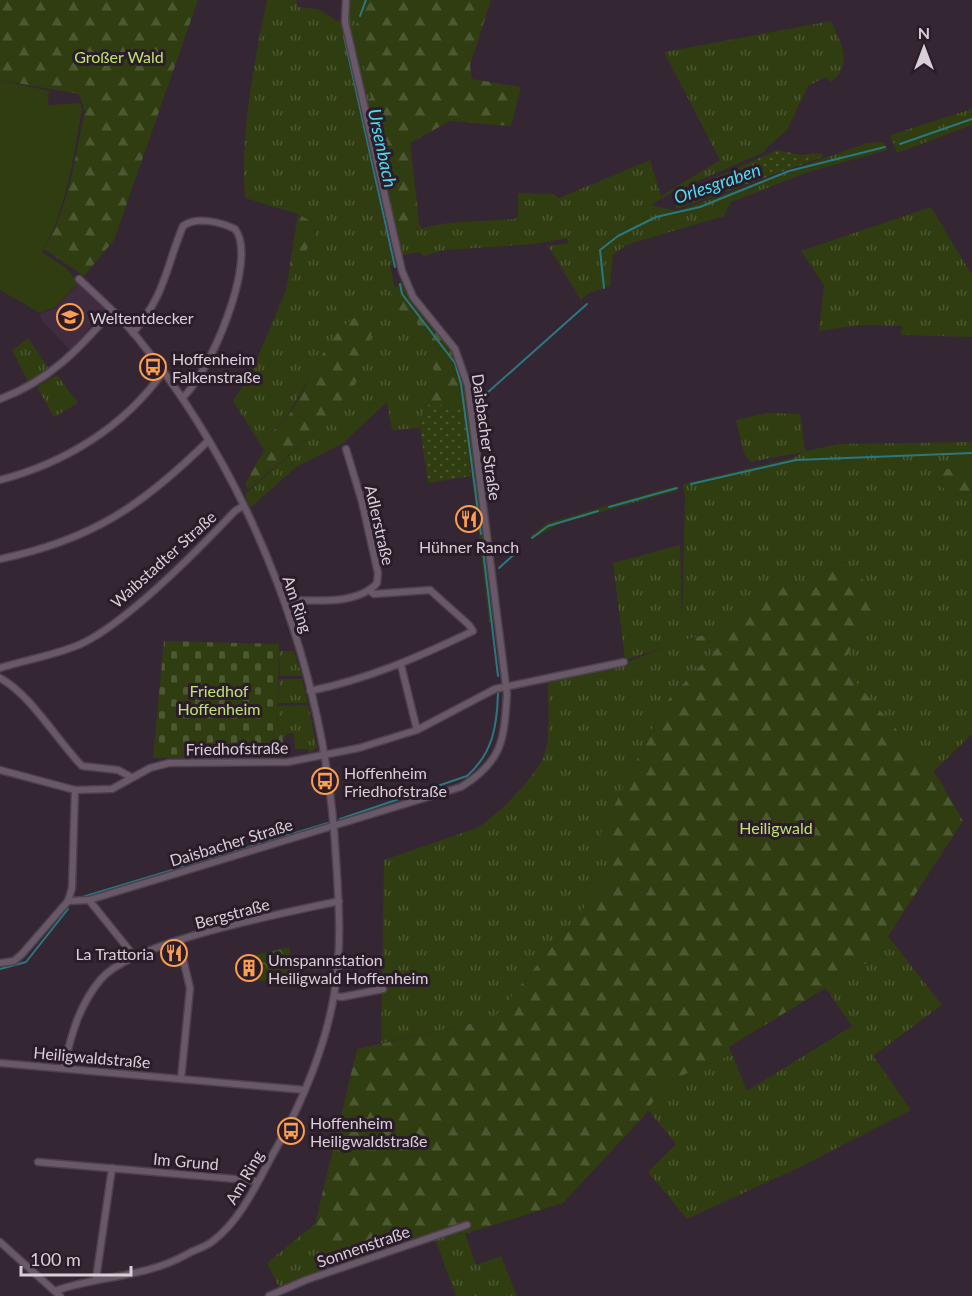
<svg xmlns="http://www.w3.org/2000/svg" width="972" height="1296" font-family="Lato,sans-serif">
<defs>
<pattern id="grass-tufts" width="24" height="20" patternUnits="userSpaceOnUse" patternTransform="scale(1.5)"><rect width="24" height="20" fill="#2f3d10"/><path d="M3 7l-1-3M5 7V3M7 7l1-3M15 17l-1-3M17 17v-4M19 17l1-3" fill="none" stroke="#4c5832"/></pattern>
<pattern id="forest-firs" width="22" height="20" patternUnits="userSpaceOnUse" patternTransform="scale(1.5)"><rect width="22" height="20" fill="#2f3d10"/><path d="M5 1l3.5 6h-7zM16 11l3.5 6h-7z" fill="#4c5832"/></pattern>
<pattern id="cemetery-stones" width="16" height="16" patternUnits="userSpaceOnUse" patternTransform="scale(1.5)"><rect width="16" height="16" fill="#2f3d10"/><path d="M2 7V4a2 2 0 0 1 4 0v3zM10 15v-3a2 2 0 0 1 4 0v3z" fill="#4c5832"/></pattern>
<pattern id="park-crowns" width="20" height="18" patternUnits="userSpaceOnUse" patternTransform="scale(1.5)"><rect width="20" height="18" fill="#2f3d10"/><path d="M2 6a3 3 0 1 1 6 0M12 15a3 3 0 1 1 6 0" fill="none" stroke="#4c5832"/></pattern>
<pattern id="garden-dots" width="8" height="8" patternUnits="userSpaceOnUse" patternTransform="scale(1.5)"><rect width="8" height="8" fill="#2f3d10"/><path d="M2 2h.1M6 6h.1" fill="none" stroke="#4c5832" stroke-width="1.8" stroke-linecap="round"/></pattern>
</defs>
<rect width="100%" height="100%" fill="#352634"/>
<polygon fill="#402c3f" points="78,284 105,310 70,350 42,321 40,314 55,308"/>
<g fill="url(#grass-tufts)">
<path d="M267 0H296L298 7 318 9 341 23 393 265 390 266 395 287 391 292 416 320 438 382 426 404 420 428 392 430 387 402 343 443 295 468 250 508 245 494 336 414 356 383 363 357 308 380 285 420 259 442 233 401 252 371 286 290 319 226 298 214 245 198C240 135 254 62 267 0Z"/>
<polygon points="348,0 367,0 355,28 371,98 367,100 347,22"/>
<path d="M831 21C841 43 854 64 831 82L826 77 808 86 787 130 765 149 766 151 673 192 651 205 677 211 867 143 883 142 888 150 808 172 731 202 724 216 626 245 613 255 610 286 589 293 581 300 548 246 568 243 567 238 535 244 445 250 424 256 419 252 402 255 396 233 448 223 515 219 518 217V193L553 194 559 198 650 160 661 196 720 160 664 52Z"/>
<polygon points="972,109 972,125 897,153 890,135"/>
<polygon points="931,207 972,275 972,337 901,335 902,326 859,325 819,331 824,285 801,251"/>
<polygon points="28,338 49,369 28,381 12,350"/>
<polygon points="57,375 78,403 54,417 37,387"/>
<polygon points="467,401 493,622 489,622 464,406"/>
<path d="M767 413 800 414 805 451 840 444 972 442V464L934 472 949 497 972 493V734L932 773 841 665 883 601 840 565 776 590 743 608 738 626 684 640 723 642 665 703 601 833 614 871 493 1019 381 1043 384 860 474 829C494 820 536 776 544 756 551 733 548 704 548 681L625 663 665 647 625 660 613 563 680 545 682 620 685 496 683 484 793 458 803 452 750 462 744 453 736 420Z"/>
<polygon points="675,486 679,490 559,524 532,539 530,537 547,523"/>
<polygon points="279,651 294,651 302,676 280,676"/>
<polygon points="279,679 302,679 308,703 278,703"/>
<polygon points="308,705 317,748 309,754 308,749 295,749 294,733 288,733 283,738 282,726 278,726 278,706"/>
<polygon points="888,936 942,1005 873,1056 911,1110 798,1168 687,1219 648,1172 676,1144 648,1110 665,1083 732,1054 747,1091 852,1026 825,987 873,959"/>
<polygon points="315,1224 332,1274 280,1289 267,1263"/>
<polygon points="465,1234 476,1265 501,1256 517,1296 456,1296 435,1239"/>
</g>
<g fill="url(#forest-firs)">
<path d="M0 0H198L114 240 84 276 44 249C69 208 75 157 85 111L79 94 0 80Z"/>
<polygon points="367,0 491,0 470,65 472,79 521,87 511,126 450,121 410,143 420,228 396,233 367,100 371,98 355,27"/>
<polygon points="298,214 319,226 286,290"/>
<path d="M402 281C415 310 483 373 464 406L426 405 438 382 416 320H409L392 300 391 292Z"/>
<path d="M369 311 378 313 356 383 336 414 248 490 245 484 264 450 259 442C268 434 279 427 287 418 312 384 325 325 369 311Z"/>
<polygon points="972,464 972,493 949,497 934,472"/>
<polygon points="840,565 850,566 883,601 841,665 939,779 963,821 873,959 729,1047 732,1054 665,1083 644,1116 563,1203 465,1234 435,1239 332,1274 315,1224 357,1049 493,1019 614,871 601,833 665,703 723,642 681,641 738,626 743,608 776,590"/>
</g>
<polygon fill="url(#cemetery-stones)" points="164,641 279,644 277,726 282,726 284,758 153,758"/>
<polygon fill="url(#park-crowns)" points="290,947 290,982 247,980 242,958"/>
<g fill="url(#garden-dots)">
<polygon points="777,150 802,155 821,153 823,157 677,209 673,197"/>
<polygon points="426,405 464,406 471,476 428,483 420,428"/>
</g>
<path fill="#2f3d10" d="M0 80 49 91 48 105 80 103 82 109C73 158 67 209 42 252L67 269 78 283 55 307 40 313 0 290Z"/>
<g fill="none" stroke-linecap="round" stroke-linejoin="round">
<g stroke="#2b7782" stroke-width="2">
<polyline points="360,16 366,0"/>
<polyline points="344,36 395,267"/>
<polyline points="900,144 972,119"/>
<polyline points="400,284 402,294 455,363 461,384 481,534"/>
<polyline points="604,288 600,250 618,236 656,217 700,207 789,171 885,147"/>
<polyline points="478,401 587,304"/>
<polyline points="691,484 796,460 972,453"/>
<polyline points="609,507 677,488"/>
<polyline points="532,538 548,526 598,511"/>
<polyline points="482,542 498,676"/>
<polyline points="499,568 519,550"/>
<path d="M340 819 467 776C493 753 497 726 498 693"/>
<polyline points="79,898 328,823"/>
<polyline points="0,969 26,962 68,909"/>
</g>
<defs>
<g id="minor">
<path d="M133 333C166 293 165 270 183 226 196 216 221 222 235 229 259 259 209 375 182 398"/>
<path d="M0 399C49 381 79 349 112 311"/>
<path d="M0 480C65 463 124 427 163 372"/>
<path d="M0 559C92 540 143 505 208 441"/>
<path d="M284 600C312 600 357 606 377 583L378 573 362 502 346 449"/>
<polyline points="401,665 417,730"/>
<path d="M0 668C27 659 58 655 83 643 130 620 198 550 235 511L243 506"/>
<path d="M0 678C31 695 56 739 82 766L118 770 131 777"/>
<path d="M310 691C368 679 419 657 473 631L469 625 430 590 374 594 370 591"/>
<polyline points="0,770 75,790 112,789 150,768 169,763 288,762 359,748 417,730 495,689 624,662"/>
<polyline points="89,900 134,956"/>
<path d="M68 901 89 900 461 787C503 761 504 740 507 694L468 386 455 349 413 297 402 271 345 22 346 0"/>
<polyline points="179,942 190,988 181,1079"/>
<polyline points="0,963 14,961 22,954 68,901 72,888 75,790"/>
<polyline points="334,996 342,997 383,989"/>
<polyline points="0,1063 305,1090"/>
<path d="M64 1067C71 1035 79 1005 101 979 133 941 286 913 339 901"/>
<polyline points="38,1162 258,1181"/>
<polyline points="0,1242 60,1296"/>
<polyline points="96,1279 112,1168"/>
<path d="M55 1291C90 1278 128 1278 163 1265 172 1262 182 1257 191 1252 198 1249 207 1246 213 1241 244 1217 259 1178 278 1145 303 1101 326 1044 334 995 342 950 339 903 336 859 326 671 255 482 136 336 119 315 98 297 79 279"/>
<polyline points="269,1296 306,1280 467,1225"/>
</g>
</defs>
<use href="#minor" stroke="#4d414d" stroke-width="9"/>
<use href="#minor" stroke="#695867" stroke-width="6"/>
</g>
<defs>
<symbol id="school-ring" viewBox="-11 -11 22 22"><circle r="9.5" fill="#2b1c2a" stroke="#fb9e50" stroke-width="1.5"/><path d="M0-5L7-2L0 1L-7-2ZM-4 1L0 2.5L4 1V4Q0 6-4 4Z" fill="#fb9e50"/></symbol>
<symbol id="bus-ring" viewBox="-11 -11 22 22"><circle r="9.5" fill="#2b1c2a" stroke="#fb9e50" stroke-width="1.5"/><path d="M-5-6H5V4H4V6H2V4H-2V6H-4V4H-5ZM-3.5-4V0h7V-4ZM-3.5 1.2v1.5H-2V1.2ZM2 1.2v1.5H3.5V1.2Z" fill="#fb9e50"/></symbol>
<symbol id="restaurant-ring" viewBox="-11 -11 22 22"><circle r="9.5" fill="#2b1c2a" stroke="#fb9e50" stroke-width="1.5"/><path d="M-5-6h1v4h1v-4h1v4h1v-4h1v5L-1.5 .5V6h-2V.5L-5-1ZM5-6V6H3V1.5H1.5Q1.5-4 5-6Z" fill="#fb9e50"/></symbol>
<symbol id="building-ring" viewBox="-11 -11 22 22"><circle r="9.5" fill="#2b1c2a" stroke="#fb9e50" stroke-width="1.5"/><path d="M-4-6H4V6H1V3H-1V6H-4ZM-2.5-4.3h1.7v1.8h-1.7ZM.8-4.3h1.7v1.8H.8ZM-2.5-1h1.7V.8h-1.7ZM.8-1h1.7V.8H.8Z" fill="#fb9e50"/></symbol>
</defs>
<g fill-rule="evenodd">
<use href="#school-ring" x="55" y="302" width="30" height="30"/>
<use href="#bus-ring" x="138" y="352" width="30" height="30"/>
<use href="#restaurant-ring" x="454" y="504" width="30" height="30"/>
<use href="#bus-ring" x="310" y="766" width="30" height="30"/>
<use href="#restaurant-ring" x="159" y="938" width="30" height="30"/>
<use href="#building-ring" x="234" y="953" width="30" height="30"/>
<use href="#bus-ring" x="276" y="1116" width="30" height="30"/>
</g>
<g text-anchor="middle" dominant-baseline="central" stroke-width="6" stroke-linejoin="round" paint-order="stroke">
<g font-size="16" fill="#bee46c" stroke="#2b1c2a">
<text x="119" y="56">Großer Wald</text>
<text x="219" y="690">Friedhof<tspan x="219" dy="18">Hoffenheim</tspan></text>
<text x="776" y="827">Heiligwald</text>
</g>
<g font-size="16" fill="#d8cfd8" stroke="#2b1c2a" text-anchor="start">
<text x="90" y="317">Weltentdecker</text>
<text x="172" y="358">Hoffenheim<tspan x="172" dy="18">Falkenstraße</tspan></text>
<text x="469" y="546" text-anchor="middle">Hühner Ranch</text>
<text x="344" y="772">Hoffenheim<tspan x="344" dy="18">Friedhofstraße</tspan></text>
<text x="154" y="953" text-anchor="end">La Trattoria</text>
<text x="268" y="959">Umspannstation<tspan x="268" dy="18">Heiligwald Hoffenheim</tspan></text>
<text x="310" y="1122">Hoffenheim<tspan x="310" dy="18">Heiligwaldstraße</tspan></text>
</g>
<g font-size="16" fill="#d8cfd8" stroke="#2b1c2a">
<text transform="translate(487 437) rotate(82)">Daisbacher Straße</text>
<text transform="translate(380 525) rotate(77)">Adlerstraße</text>
<text transform="translate(163 559) rotate(-42)">Waibstadter Straße</text>
<text transform="translate(298 604) rotate(71)">Am Ring</text>
<text transform="translate(237 748) rotate(-1)">Friedhofstraße</text>
<text transform="translate(231 842) rotate(-17)">Daisbacher Straße</text>
<text transform="translate(232 913) rotate(-15)">Bergstraße</text>
<text transform="translate(92 1057) rotate(5)">Heiligwaldstraße</text>
<text transform="translate(186 1161) rotate(5)">Im Grund</text>
<text transform="translate(244 1177) rotate(-60)">Am Ring</text>
<text transform="translate(363 1246) rotate(-19)">Sonnenstraße</text>
</g>
<g font-size="18" font-style="italic" fill="#4cddf2" stroke="#2b1c2a">
<text transform="translate(383 148) rotate(78)">Ursenbach</text>
<text transform="translate(717 183) rotate(-19)">Orlesgraben</text>
</g>
</g>
<g transform="translate(924 48)" stroke="#2b1c2a" stroke-width="4.5" paint-order="stroke">
<path d="M0-4.5L10 22L0 15L-10 22Z" fill="#d8cfd8"/>
<text y="-9" font-size="16" font-weight="bold" text-anchor="middle" fill="#d8cfd8">N</text>
</g>
<path d="M21 1266v9h110v-9" fill="none" stroke="#d8cfd8" stroke-width="3"/>
<text x="30" y="1266" font-size="18" fill="#d8cfd8" stroke="#2b1c2a" stroke-width="4.5" paint-order="stroke">100 m</text>
</svg>
